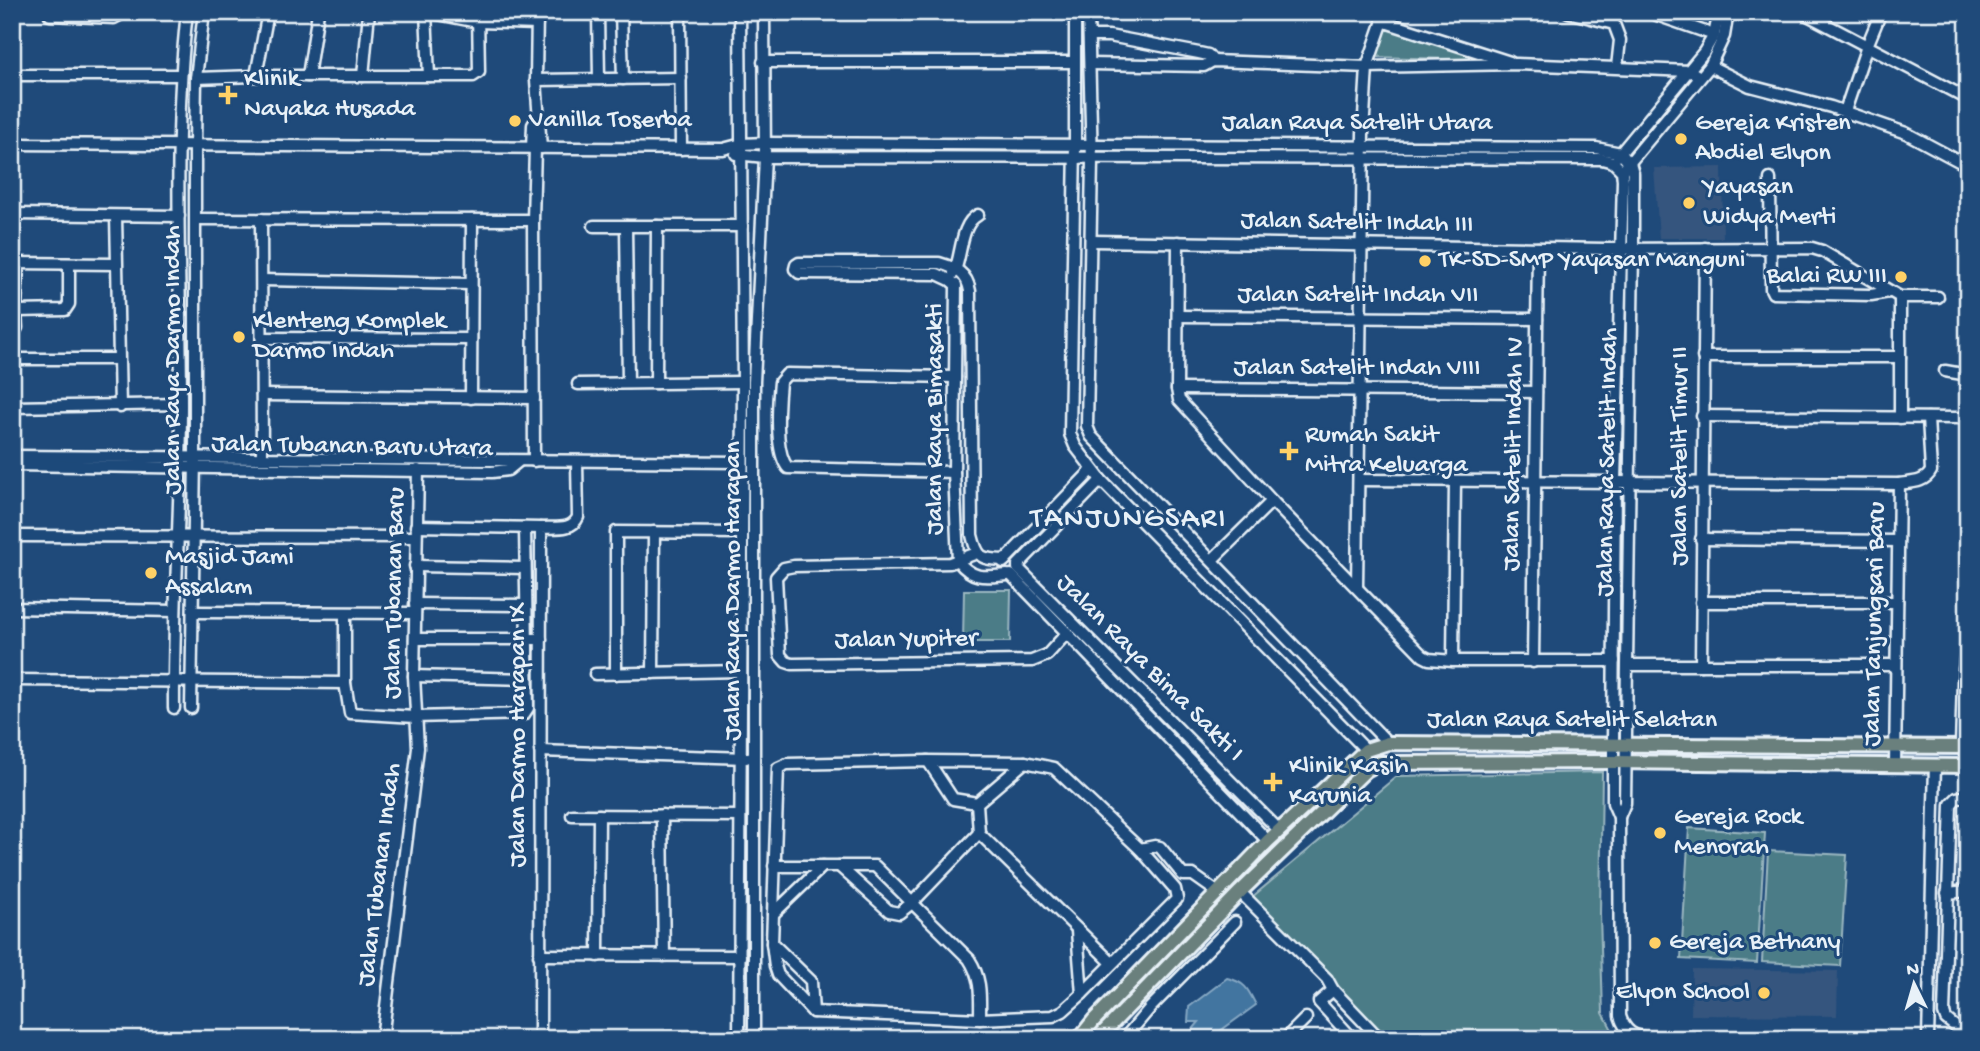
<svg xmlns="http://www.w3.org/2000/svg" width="1980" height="1051" font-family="'Gochi Hand',sans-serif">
<rect width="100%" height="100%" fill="#1f4a7a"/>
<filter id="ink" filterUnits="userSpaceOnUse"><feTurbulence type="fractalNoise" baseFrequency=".0143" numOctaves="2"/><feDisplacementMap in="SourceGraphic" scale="14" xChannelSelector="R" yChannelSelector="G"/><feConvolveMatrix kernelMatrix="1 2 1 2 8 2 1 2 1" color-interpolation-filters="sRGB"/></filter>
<g filter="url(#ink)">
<g fill="#35557e">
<polygon points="1722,167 1723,238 1659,238 1654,168"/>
<polygon points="1692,969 1838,971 1837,1016 1691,1015"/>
</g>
<g fill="#4b7c87" stroke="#9ab6c0" stroke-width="2">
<polygon points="1383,25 1496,60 1371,57"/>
<polygon points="964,590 1011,590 1010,642 963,642"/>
<polygon points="1602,772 1600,914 1603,1013 1617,1039 1387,1039 1252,897 1397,776"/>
<polygon points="1689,828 1765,833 1757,963 1681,959"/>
<polygon points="1768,851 1847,855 1840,966 1762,962"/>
</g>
<path fill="#4375a0" stroke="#85a7c3" stroke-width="2" d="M1227 978C1245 982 1248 989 1256 1005L1209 1039H1185L1199 1022H1188L1189 1007Z"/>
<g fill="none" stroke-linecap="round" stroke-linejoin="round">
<defs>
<g id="minor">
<polyline points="426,12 429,76"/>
<polyline points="427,12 478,22 537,24"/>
<polyline points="537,12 536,80 541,148"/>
<polyline points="598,12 599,79"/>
<polyline points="621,12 623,79"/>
<polyline points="680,12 681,149"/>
<polyline points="1075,12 1075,145 1070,434 1075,446 1101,480 1366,750"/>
<polyline points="1088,12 1092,161 1087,426 1091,436 1388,743"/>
<polyline points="1568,12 1614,24 1620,40 1617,67"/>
<polyline points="1648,12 1714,35"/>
<polyline points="1802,12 1968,99"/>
<polyline points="50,15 114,18 125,12"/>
<polyline points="1382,21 1510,62"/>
<polyline points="1089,36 1109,36 1199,53 1208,55 1213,61"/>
<polyline points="763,62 1075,62"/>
<polyline points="1090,64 1204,66 1213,61 1367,67 1517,64 1690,71 1700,77"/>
<polyline points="1710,66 1750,86 1831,107 1906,133 1968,166"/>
<polyline points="12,75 180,75"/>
<polyline points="256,76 268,12"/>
<polyline points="308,76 318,12"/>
<polyline points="363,76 369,12"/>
<polyline points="196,78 256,76 473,76 479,72 478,12"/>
<polyline points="536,80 681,78"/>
<polyline points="1845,111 1867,46 1881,12"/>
<polyline points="12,144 723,149 742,144 765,143 1596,148 1621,153 1631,166 1633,173 1633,249 1625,803 1619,817"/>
<polyline points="532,148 533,125 537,119"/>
<polyline points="736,154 765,157 1602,159 1613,162"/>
<polyline points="1618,156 1704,52 1714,35 1719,12"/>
<path d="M1613 162 1622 171 1623 180 1615 481 1613 743V803L1619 817 1620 1016C1625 1032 1634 1037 1650 1038L1850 1039"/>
<polyline points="1626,167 1710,66 1724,36 1728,12"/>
<polyline points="1770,179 1771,289 1773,293 1871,295 1889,292"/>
<polyline points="12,214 179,216"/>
<polyline points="116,216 120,407"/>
<polyline points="196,219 533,220"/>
<polyline points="261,219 262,458"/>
<polyline points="594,226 742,226"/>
<polyline points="626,226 628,383"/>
<polyline points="1092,241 1606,249 1812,248 1822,251 1900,297 1938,297"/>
<polyline points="1178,242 1177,389 1179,400 1272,501 1423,656 1429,659 1453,661 1614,661"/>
<polyline points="12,263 116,264"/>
<polyline points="18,264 16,311 65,310 69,304 69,264"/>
<path d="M954 273C962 256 960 224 978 215"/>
<polyline points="262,280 471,284"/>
<polyline points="1900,297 1900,418"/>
<polyline points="16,311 17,328"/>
<polyline points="1178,316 1537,319"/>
<polyline points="262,338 471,339"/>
<polyline points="1703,357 1900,357"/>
<polyline points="12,359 117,359"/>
<polyline points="1945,371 1968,375"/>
<polyline points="656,383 657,226"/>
<polyline points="578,384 743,382"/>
<polyline points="1177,389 1536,392"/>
<polyline points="262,395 534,398"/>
<polyline points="471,398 472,220"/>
<polyline points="12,407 181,404"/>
<polyline points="1702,416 1960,418"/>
<polyline points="12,456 742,462"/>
<polyline points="534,461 533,220 535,148"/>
<polyline points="12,465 492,472 508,470 519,461"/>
<path d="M954 472 788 468C774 452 778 403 780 382L787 374 955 377"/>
<path d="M1359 480 1899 484C1911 482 1925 483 1931 471L1928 418"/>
<polyline points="416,526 541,528"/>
<polyline points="12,536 415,537"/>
<polyline points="1701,539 1898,541"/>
<polyline points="977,553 950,563 794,566 784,568 776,577 780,655 786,662 792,664 1032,661 1047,655 1067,633"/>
<path d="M1005 560C981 559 978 559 972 535L970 291C967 273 956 268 939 263H799L796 265 795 269 799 273 937 274 950 280 956 285 954 472 958 561C973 580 985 577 1007 575"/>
<polyline points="1212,560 1272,501"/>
<polyline points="1003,562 1092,470"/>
<polyline points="1018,565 1101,480"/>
<polyline points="415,566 525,568"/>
<polyline points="1018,568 1279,830"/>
<polyline points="1011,575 1268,841"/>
<polyline points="1357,587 1363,133 1367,67 1386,12"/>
<polyline points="1701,602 1897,602"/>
<polyline points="415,604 525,605"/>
<polyline points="12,608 175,611"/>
<polyline points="193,612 415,613"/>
<polyline points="345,614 345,683 350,713 415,717 524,714 528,708 525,528"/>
<polyline points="415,639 541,639"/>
<polyline points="1453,661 1455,481"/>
<polyline points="1533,662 1538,248"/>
<polyline points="1628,665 1896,665"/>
<polyline points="1701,665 1705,248"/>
<polyline points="653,673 654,532"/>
<polyline points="595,674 741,671"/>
<polyline points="616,674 616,532 741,533"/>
<polyline points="414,676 527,679"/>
<polyline points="12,680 345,683"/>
<path d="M174 708C173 607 181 506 181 405 181 273 172 144 187 12"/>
<polyline points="191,708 195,457 195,146 196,78 204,12"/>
<polyline points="1961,746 1963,681 1968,629"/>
<polyline points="540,751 746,758"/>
<polygon points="928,761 1025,762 1054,768 1140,849 1175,889 1177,899 1082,994 1063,1011 1053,1016 980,1019 813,1012 778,975 775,966 772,943 778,768 787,764"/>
<polyline points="928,761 953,799 977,803"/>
<polyline points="1025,762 977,803 979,833 1112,963"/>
<polyline points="1895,765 1899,484"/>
<polyline points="1968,796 1957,798 1951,804 1944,1013 1946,1019 1968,1037"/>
<polyline points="572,815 740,816"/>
<polyline points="662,815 664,956"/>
<polyline points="1140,849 1155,846 1160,847 1183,875 1193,875 1217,892"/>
<path d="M774 866H875L969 959C982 979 980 996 980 1019"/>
<polyline points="839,866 889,911 899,913 912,903 979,833"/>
<polyline points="1240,892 1327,979 1333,990 1380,1039"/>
<polyline points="1947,893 1968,891"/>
<polyline points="773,914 823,866"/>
<polyline points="1077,931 1082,994"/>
<polyline points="772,943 811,981 813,1012"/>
<polyline points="539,955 740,956"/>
<polyline points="598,956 599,815"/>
<polyline points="1333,990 1319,1002 1353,1039"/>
<polyline points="382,1039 418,748 414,676 418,470"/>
<path d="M540 1039 541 528C555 527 572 531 578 517L577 462"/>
<polyline points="739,1039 743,382 740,12"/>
<polyline points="754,1039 754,382 765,157 764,12"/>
<polyline points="1124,1039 1150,1008 1235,922"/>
<polyline points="1285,1039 1306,1018"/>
<polyline points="1928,1039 1935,765"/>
</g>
<g id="major">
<polyline points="1079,1039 1094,1020 1268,841 1366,750 1388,743 1968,747"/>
<polyline points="1097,1039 1240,892 1366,770 1379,763 1613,762 1968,766"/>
</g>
</defs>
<use href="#minor" stroke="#e8f1f8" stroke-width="15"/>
<use href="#major" stroke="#e8f1f8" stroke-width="18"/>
<use href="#minor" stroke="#1f4a7a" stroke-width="10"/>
<use href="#major" stroke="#6a807d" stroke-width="12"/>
</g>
</g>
<g fill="#ffd166" stroke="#1f4a7a" stroke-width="2.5">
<path d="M224.5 84.5h7v7h7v7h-7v7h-7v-7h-7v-7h7z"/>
<circle cx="515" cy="121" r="7"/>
<circle cx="1681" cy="139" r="7"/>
<circle cx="1689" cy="203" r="7"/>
<circle cx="1425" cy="261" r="7"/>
<circle cx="1901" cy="277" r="7"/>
<circle cx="239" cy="337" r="7"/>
<path d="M1285.5 440.5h7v7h7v7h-7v7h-7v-7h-7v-7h7z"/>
<circle cx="151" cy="573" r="7"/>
<path d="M1269.5 771.5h7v7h7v7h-7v7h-7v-7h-7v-7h7z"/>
<circle cx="1660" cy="833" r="7"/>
<circle cx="1655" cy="943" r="7"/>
<circle cx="1764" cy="993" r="7"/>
</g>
<g text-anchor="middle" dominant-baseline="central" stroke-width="6" stroke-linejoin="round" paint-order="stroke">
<g font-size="26" fill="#e8f1f8" stroke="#1f4a7a" text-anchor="start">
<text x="244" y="80">Klinik<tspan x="244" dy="30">Nayaka Husada</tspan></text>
<text x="529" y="121">Vanilla Toserba</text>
<text x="1695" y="124">Gereja Kristen<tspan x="1695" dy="30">Abdiel Elyon</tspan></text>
<text x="1703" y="188">Yayasan<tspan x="1703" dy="30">Widya Merti</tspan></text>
<text x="1439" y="261">TK-SD-SMP Yayasan Manguni</text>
<text x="1887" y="277" text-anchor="end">Balai RW III</text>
<text x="253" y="322">Klenteng Komplek<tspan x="253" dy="30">Darmo Indah</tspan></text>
<text x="1305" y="436">Rumah Sakit<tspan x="1305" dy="30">Mitra Keluarga</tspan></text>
<text x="165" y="558">Masjid Jami<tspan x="165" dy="30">Assalam</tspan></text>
<text x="1289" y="767">Klinik Kasih<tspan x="1289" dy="30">Karunia</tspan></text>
<text x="1674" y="818">Gereja Rock<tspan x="1674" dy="30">Menorah</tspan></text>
<text x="1669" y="943">Gereja Bethany</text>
<text x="1750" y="993" text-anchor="end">Elyon School</text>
</g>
<g font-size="26" fill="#e8f1f8" stroke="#1f4a7a">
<text x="1357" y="124">Jalan Raya Satelit Utara</text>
<text transform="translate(1357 224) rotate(1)">Jalan Satelit Indah III</text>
<text x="1358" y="296">Jalan Satelit Indah VII</text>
<text transform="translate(174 360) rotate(-90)">Jalan Raya Darmo Indah</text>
<text x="1357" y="369">Jalan Satelit Indah VIII</text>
<text transform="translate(936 419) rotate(-90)">Jalan Raya Bimasakti</text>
<text transform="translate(352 448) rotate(1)">Jalan Tubanan Baru Utara</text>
<text transform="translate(1515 454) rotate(-89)">Jalan Satelit Indah IV</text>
<text transform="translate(1681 456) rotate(-90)">Jalan Satelit Timur II</text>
<text transform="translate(1609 462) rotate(-89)">Jalan Raya Satelit Indah</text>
<text transform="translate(734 591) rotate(-90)">Jalan Raya Darmo Harapan</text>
<text transform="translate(396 593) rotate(-89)">Jalan Tubanan Baru</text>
<text transform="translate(1876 624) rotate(-89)">Jalan Tanjungsari Baru</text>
<text transform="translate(906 641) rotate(-1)">Jalan Yupiter</text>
<text transform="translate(1149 669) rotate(45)">Jalan Raya Bima Sakti I</text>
<text x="1572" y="721">Jalan Raya Satelit Selatan</text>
<text transform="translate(519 735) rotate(-90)">Jalan Darmo Harapan IX</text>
<text transform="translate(381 875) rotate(-83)">Jalan Tubanan Indah</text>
</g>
<g font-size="30" letter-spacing="2" fill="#e8f1f8" stroke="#1f4a7a">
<text x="1129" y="520">TANJUNGSARI</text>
</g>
</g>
<rect width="1980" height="1051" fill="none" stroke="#1f4a7a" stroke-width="42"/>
<rect x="21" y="21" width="1938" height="1009" fill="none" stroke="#e8f1f8" stroke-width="2.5" filter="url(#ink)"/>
<g transform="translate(1914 984) rotate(355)" stroke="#1f4a7a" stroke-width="5" paint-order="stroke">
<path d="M0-5L12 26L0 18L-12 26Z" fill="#e8f1f8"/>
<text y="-10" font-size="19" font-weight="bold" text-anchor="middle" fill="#e8f1f8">N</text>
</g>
</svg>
